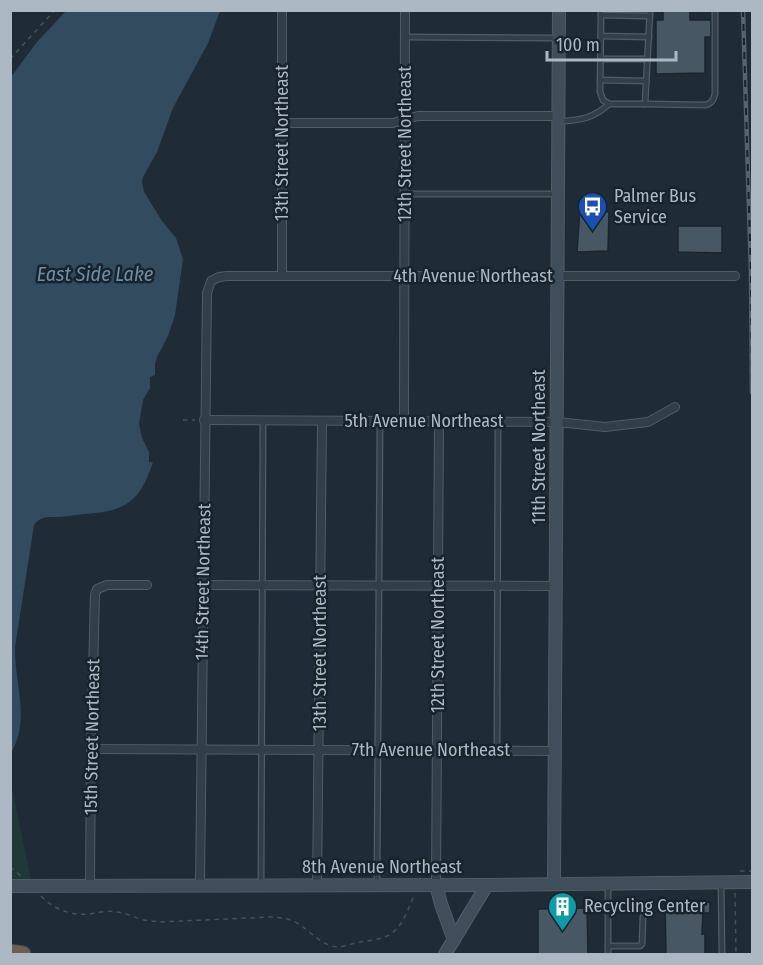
<svg xmlns="http://www.w3.org/2000/svg" width="763" height="965" font-family="'Fira Sans Condensed',sans-serif">
<rect width="100%" height="100%" fill="#1f2c37"/>
<polygon fill="#213838" points="11,783 31,880 11,880"/>
<path fill="#324b5f" d="M66 11H220L208 43 173 108 157 152 143 177 142 182 144 192 162 221 176 238 183 259 175 315 168 336 157 357 155 364V375L150 377V388L143 400 139 424 142 438 149 452V462H153C140 501 127 511 86 514 77 514 68 517 58 517 48 517 40 516 34 525L15 647C14 683 31 719 11 753V77L37 42Z"/>
<g fill="#475763" stroke="#1a252e" stroke-width="1.5">
<polygon points="663,10 690,10 690,20 711,20 711,37 705,37 705,73 656,74 656,20 663,20"/>
<polygon points="580,208 609,212 608,251 577,252"/>
<polygon points="678,226 722,226 722,253 678,252"/>
<polygon points="710,902 710,913 703,913 702,934 705,934 705,954 666,954 665,903"/>
<polygon points="587,908 588,954 538,954 538,909"/>
</g>
<g fill="none" stroke-linecap="round" stroke-linejoin="round">
<defs>
<g id="lane">
<polyline points="601,10 600,92 603,100 609,104"/>
<polyline points="601,15 650,16"/>
<polyline points="601,36 649,37"/>
<polyline points="405,37 558,38"/>
<polyline points="601,59 647,59"/>
<polyline points="600,80 646,81"/>
<path d="M645 104 705 105C712 104 714 99 715 94V10"/>
<path d="M559 121C579 121 594 118 609 104H645L650 10"/>
<polyline points="405,194 558,194"/>
<polyline points="497,751 498,421"/>
<polyline points="721,882 722,954"/>
<polyline points="377,883 380,421"/>
<polyline points="261,885 263,420"/>
<polyline points="608,886 608,954"/>
<polyline points="608,946 640,946 642,944 643,917"/>
</g>
<g id="street">
<polyline points="282,10 282,276"/>
<polyline points="282,123 393,123 418,116 559,116"/>
<polyline points="204,420 558,422 605,427 648,422 675,407"/>
<polyline points="404,421 405,10"/>
<polyline points="203,585 556,586"/>
<polyline points="91,749 555,751"/>
<polyline points="90,885 91,749 95,595 97,589 107,585 147,585"/>
<polyline points="200,885 207,293 211,281 219,277 227,276 735,276"/>
<polyline points="317,885 322,421"/>
<polyline points="436,885 439,421"/>
</g>
<g id="secondary">
<polyline points="554,884 559,10"/>
<polyline points="436,885 441,904 454,940"/>
<polyline points="10,886 487,885 752,882"/>
<polyline points="445,954 487,885"/>
</g>
<polyline id="highway" points="10,952 23,954"/>
</defs>
<use href="#lane" stroke="#505c66" stroke-width="7"/>
<use href="#street" stroke="#505c66" stroke-width="10"/>
<use href="#secondary" stroke="#505c66" stroke-width="14"/>
<use href="#highway" stroke="#3d4952" stroke-width="17"/>
<g stroke="#3e5555" stroke-width="1.5" stroke-dasharray="4.5 4.5" stroke-linecap="butt">
<polyline points="10,59 55,10"/>
<polyline points="183,420 195,420"/>
<polyline points="10,867 21,876"/>
<polyline points="740,871 752,871"/>
<polyline points="735,893 736,954"/>
<path d="M41 896C53 909 72 916 89 914 98 913 108 910 117 912 127 913 135 918 144 920 149 921 154 921 159 922L271 917C280 918 289 918 297 923 309 930 318 942 332 946 341 949 350 944 359 942 365 941 371 941 377 939 401 935 405 915 414 896"/>
</g>
<use href="#lane" stroke="#323e48" stroke-width="4.5"/>
<use href="#street" stroke="#323e48" stroke-width="8"/>
<use href="#secondary" stroke="#404e5b" stroke-width="12"/>
<use href="#highway" stroke="#6e5e4f" stroke-width="15"/>
<defs>
<polyline id="rail" points="743,10 751,274 752,392"/>
</defs>
<use href="#rail" stroke="#54636f" stroke-width="4.5"/>
<use href="#rail" stroke="#18232c" stroke-width="2" stroke-dasharray="7" stroke-linecap="butt"/>
</g>
<defs>
<symbol id="bus-pin" viewBox="-11 -11 22 30"><path d="M0 17L-7.5 6A9.5 9.5 0 1 1 7.5 6Z" fill="#1a4fb4" stroke="#18232c"/><path d="M-5-6H5V4H4V6H2V4H-2V6H-4V4H-5ZM-3.5-4V0h7V-4ZM-3.5 1.2v1.5H-2V1.2ZM2 1.2v1.5H3.5V1.2Z" fill="#fff"/></symbol>
<symbol id="building-pin" viewBox="-11 -11 22 30"><path d="M0 17L-7.5 6A9.5 9.5 0 1 1 7.5 6Z" fill="#0f9aa8" stroke="#18232c"/><path d="M-4-6H4V6H1V3H-1V6H-4ZM-2.5-4.3h1.7v1.8h-1.7ZM.8-4.3h1.7v1.8H.8ZM-2.5-1h1.7V.8h-1.7ZM.8-1h1.7V.8H.8Z" fill="#fff"/></symbol>
</defs>
<g fill-rule="evenodd">
<use href="#bus-pin" x="576" y="190" width="33" height="45"/>
<use href="#building-pin" x="546" y="890" width="33" height="45"/>
</g>
<g text-anchor="middle" dominant-baseline="central" stroke-width="5" stroke-linejoin="round" paint-order="stroke">
<g font-size="18" fill="#acb9c5" stroke="#18232c">
<text transform="translate(282 143) rotate(-90)">13th Street Northeast</text>
<text transform="translate(405 144) rotate(-90)">12th Street Northeast</text>
<text x="473" y="276">4th Avenue Northeast</text>
<text x="424" y="421">5th Avenue Northeast</text>
<text transform="translate(539 447) rotate(-90)">11th Street Northeast</text>
<text transform="translate(203 582) rotate(-89)">14th Street Northeast</text>
<text transform="translate(438 635) rotate(-90)">12th Street Northeast</text>
<text transform="translate(320 653) rotate(-90)">13th Street Northeast</text>
<text transform="translate(92 737) rotate(-89)">15th Street Northeast</text>
<text x="431" y="750">7th Avenue Northeast</text>
<text x="382" y="867">8th Avenue Northeast</text>
</g>
<g font-size="18" fill="#acb9c5" stroke="#18232c" text-anchor="start">
<text x="614" y="196">Palmer Bus<tspan x="614" dy="21">Service</tspan></text>
<text x="584" y="906">Recycling Center</text>
</g>
<g font-size="20" font-style="italic" fill="#6c8eaa" stroke="#18232c">
<text x="95" y="274">East Side Lake</text>
</g>
</g>
<rect width="763" height="965" fill="none" stroke="#acb9c5" stroke-width="24"/>
<path d="M547 51v9h129v-9" fill="none" stroke="#acb9c5" stroke-width="3"/>
<text x="556" y="51" font-size="18" fill="#acb9c5" stroke="#18232c" stroke-width="4.5" paint-order="stroke">100 m</text>
</svg>
